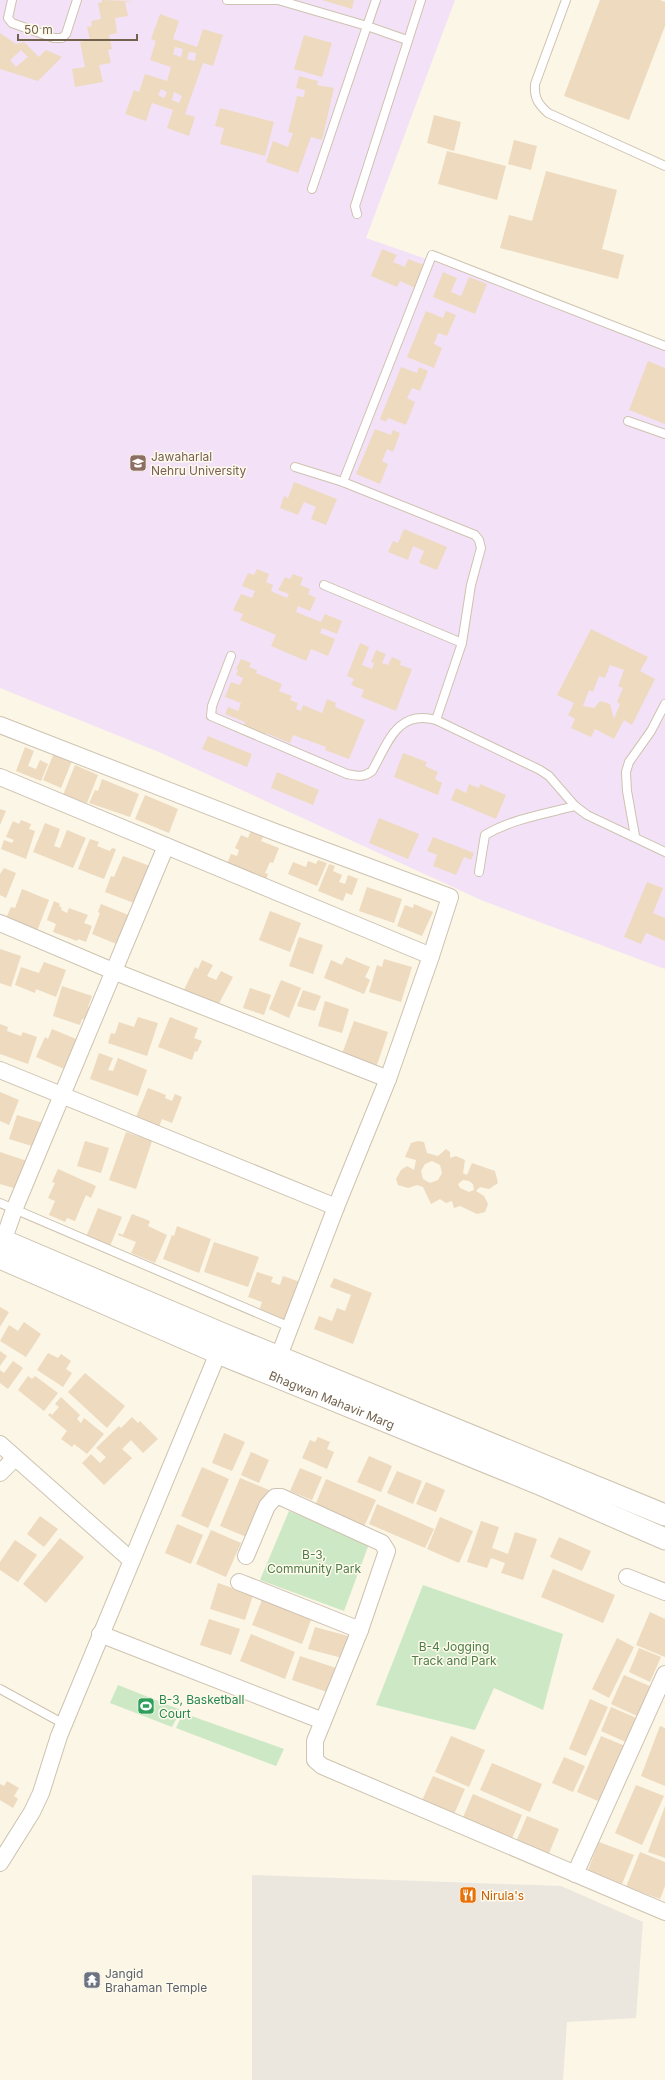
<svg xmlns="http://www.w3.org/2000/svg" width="665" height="2080" font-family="Inter,sans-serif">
<rect width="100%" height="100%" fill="#fbf6e6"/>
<polygon fill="#ebe7df" points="252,1875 561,1886 643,1922 636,2018 567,2022 563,2080 252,2080"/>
<polygon fill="#f3e2f7" points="0,0 455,0 366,238 665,342 665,969 481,900 159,752 0,688"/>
<g fill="#cde8c5">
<polygon points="289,1511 369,1544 344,1611 260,1580"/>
<polygon points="423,1585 563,1634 543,1710 494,1688 475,1730 376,1705"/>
<polygon points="118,1685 181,1710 172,1727 110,1703"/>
<polygon points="183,1713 284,1749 276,1766 176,1728"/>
</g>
<g fill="#eedabf" fill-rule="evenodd">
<polygon points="102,0 133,1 125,2 128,16 115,18 117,33 109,35 112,49 108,50 111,63 99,65 103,82 75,87 72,69 85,67 80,42 90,40 87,27 92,26 91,21 101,19 98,3 102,2"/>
<polygon points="322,0 354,0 352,9"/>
<polygon points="600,0 660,0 665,2 665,26 629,120 564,96"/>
<path d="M160 14 179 21 173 39 197 47 203 29 223 35 213 66 203 63 185 114 195 117 189 136 167 128 173 110 152 103 146 121 125 114 134 90 139 92 145 74 167 81 171 67 150 60 156 41 151 39ZM175 47 183 49 181 57 173 54ZM189 52 196 53 195 61 187 59ZM161 89 167 92 164 98 158 95ZM174 92 182 96 179 103 172 100Z"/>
<path d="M0 33 16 44 24 42 39 57 46 50 62 57 38 81 0 69ZM21 50 28 57 16 67 10 60Z"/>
<polygon points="304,35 332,43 322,77 294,69"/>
<polygon points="299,76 318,81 317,85 334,88 322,140 311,137 298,173 266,162 273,141 288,147 293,133 288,132 297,96 304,97 305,90 296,88"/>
<polygon points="220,108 274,122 265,156 220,144 224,128 215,126"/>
<polygon points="434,115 461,122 454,151 427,143"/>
<polygon points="514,140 537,146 531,170 508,164"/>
<polygon points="447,151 506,166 497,200 438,184"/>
<polygon points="546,171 617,190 602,249 624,255 618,279 500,248 509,215 532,221"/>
<polygon points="382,249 397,255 393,262 405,267 408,259 424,265 415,288 400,281 397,287 371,276"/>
<polygon points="443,272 457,278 451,292 461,296 469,277 487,284 475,314 433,297"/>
<polygon points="426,311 443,318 446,311 456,315 447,336 438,333 434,344 442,348 434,368 407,357"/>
<polygon points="648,361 665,368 665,424 629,410"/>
<polygon points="401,367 417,373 419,367 428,371 420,391 412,388 407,398 415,402 406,425 388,418 386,422 380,419"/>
<polygon points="375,429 391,435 393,430 400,433 393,452 387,449 382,461 388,464 380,484 356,474"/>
<polygon points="294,482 337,499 326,525 311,519 316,507 304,502 298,515 280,508 284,496 288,498"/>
<polygon points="404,529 447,547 437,570 419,563 424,551 413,546 408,560 388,552 393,541 398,543"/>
<polygon points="257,569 269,574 266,582 273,585 271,591 287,598 289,594 278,590 285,577 290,579 293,574 303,578 300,585 310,589 308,594 316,598 310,611 298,606 296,612 321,622 325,614 342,621 337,634 322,628 320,633 335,639 328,656 311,649 306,661 271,646 276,635 240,620 243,614 233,610 241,594 252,598 255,591 242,586 248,573 254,575"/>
<path d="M591 629 648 657 640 671 655 679 632 725 624 720 614 739 595 729 591 737 571 728 575 719 568 715 574 703 557 695ZM610 665 624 670 618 686 623 688 617 702 620 704 614 719 610 704 600 701 594 708 583 706 589 690 593 692 599 676 605 678Z"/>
<polygon points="360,643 369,647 362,665 372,669 374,663 371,662 376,650 386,654 382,663 388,665 392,657 401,661 400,665 412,669 396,711 361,697 364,690 351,685 354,679 347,676"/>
<polygon points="241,659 251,663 249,667 257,670 256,673 282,684 279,691 292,696 290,700 298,703 296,709 301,711 303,705 322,713 327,699 336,703 335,707 365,720 349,759 325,750 326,747 293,735 290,743 266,733 265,735 244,726 245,722 225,714 228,707 238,711 241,703 225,697 231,682 240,685 243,678 236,675 238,670 236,669"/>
<polygon points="208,736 252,754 247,767 202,749"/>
<polygon points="25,747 34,751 28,766 36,769 40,760 48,764 41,781 16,771"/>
<polygon points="54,753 72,761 61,788 43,780"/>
<polygon points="403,753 427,762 425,766 438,772 435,779 442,783 438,795 394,777"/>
<polygon points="75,765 98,775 87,803 63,795"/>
<polygon points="277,772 319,790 313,805 271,788"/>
<polygon points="102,779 139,794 130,817 89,803 95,790 98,791"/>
<polygon points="469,784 479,788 480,784 506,795 496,819 451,800 456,788 466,793"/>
<polygon points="145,795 178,809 169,833 135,819"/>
<polygon points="0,809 6,811 0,825"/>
<polygon points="379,818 419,834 408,859 369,843"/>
<polygon points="21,820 31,824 29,829 35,831 26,859 1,849 4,840 12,843 14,840 6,837 13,821 19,824"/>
<polygon points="45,823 60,829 54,846 60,848 67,830 86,838 73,868 33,852"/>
<polygon points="251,830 264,835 261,841 279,848 273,863 270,862 265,873 268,874 266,880 227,864 231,854 237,856 239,850 235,848 241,835 248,838"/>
<polygon points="433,837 474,853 471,860 464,857 456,875 433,866 437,855 427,851"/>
<polygon points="90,839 99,842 97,846 110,851 112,848 116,849 104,879 78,869"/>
<polygon points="123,856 150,866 134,903 105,892 111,876 114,877"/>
<polygon points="318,860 327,863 317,886 288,874 293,862 306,867 308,861 316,864"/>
<polygon points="329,864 335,866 333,871 342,875 339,882 345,884 348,875 358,879 352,895 346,893 343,901 318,891"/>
<polygon points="4,868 16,873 6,898 0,895 0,874"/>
<polygon points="647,882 663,888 653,913 665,918 665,941 646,933 641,944 624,937"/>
<polygon points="367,887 402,899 394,923 359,911"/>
<polygon points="22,889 49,900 37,931 6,918 11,907 15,908"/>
<polygon points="54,901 60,904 59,906 62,908 61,910 67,913 69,908 88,915 84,923 92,926 86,942 78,939 77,941 53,932 56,924 47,920"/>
<polygon points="101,904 131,916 119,945 92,934 100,913 98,912"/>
<polygon points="414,904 433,912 422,936 397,926 405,905 413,908"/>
<polygon points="270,911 301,923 290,952 259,940"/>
<polygon points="299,937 323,945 313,974 289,966"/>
<polygon points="0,949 21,956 11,987 0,983"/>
<polygon points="346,957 370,967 365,977 370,980 364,994 324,978 331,960 342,965"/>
<polygon points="384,959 412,967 401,1002 369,992 377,965 382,967"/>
<polygon points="202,960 213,965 207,976 216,980 221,971 233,977 216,1009 183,992 195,967 198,969"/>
<polygon points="44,962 66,970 56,997 36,989 35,993 15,985 21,967 39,973"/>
<polygon points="281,980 301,988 289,1018 269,1009"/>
<polygon points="62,986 92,996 88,1007 94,1008 90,1021 82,1019 80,1025 53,1016"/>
<polygon points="250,988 271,995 264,1015 243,1008"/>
<polygon points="303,990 321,996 315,1011 297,1006"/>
<polygon points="325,1001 349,1009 342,1033 318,1026"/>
<polygon points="138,1017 158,1023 147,1056 108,1043 111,1033 115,1034 119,1022 134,1027"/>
<polygon points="170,1017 198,1028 194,1038 202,1041 197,1052 195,1051 192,1060 158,1047"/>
<polygon points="354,1021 388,1032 377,1065 342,1054"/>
<polygon points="0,1024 8,1027 7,1031 21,1036 23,1032 37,1037 28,1064 0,1054"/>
<polygon points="52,1029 81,1041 69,1071 36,1057 45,1037 48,1039"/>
<polygon points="99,1053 113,1058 108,1070 113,1071 118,1058 147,1070 138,1096 90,1079"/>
<polygon points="148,1088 166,1095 165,1098 172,1101 175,1094 182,1097 172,1123 162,1119 159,1127 136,1117"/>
<polygon points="0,1092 19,1100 9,1125 0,1121"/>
<polygon points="17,1115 43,1123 35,1147 9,1139"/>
<polygon points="126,1132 152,1141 136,1189 109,1180"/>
<polygon points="85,1141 109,1148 101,1173 77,1166"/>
<path d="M418 1141 424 1142 427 1153 438 1156 446 1149 450 1152V1158L456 1156 465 1160 463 1173 467 1175 472 1163 495 1171 498 1183 489 1189 480 1187 476 1191 484 1196 488 1204 485 1212 477 1214 460 1206 454 1208 452 1201 446 1203 440 1199 431 1204 423 1187 417 1185 408 1188 398 1185 396 1179 401 1170 407 1166 414 1170 416 1160 405 1157 411 1143ZM432 1161 440 1165 442 1173 438 1180 430 1183 423 1179 421 1171 425 1164ZM463 1180 469 1181 473 1184 474 1190 469 1192 460 1188 458 1184Z"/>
<polygon points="0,1152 27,1161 17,1189 0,1184"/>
<polygon points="58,1169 96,1186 91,1198 86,1195 75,1221 67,1218 65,1222 49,1215 55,1201 48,1198 55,1183 52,1182"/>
<polygon points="98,1208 122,1217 110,1246 86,1237"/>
<polygon points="132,1214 150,1221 148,1226 167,1235 155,1263 131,1253 136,1242 118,1235 119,1233 123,1235"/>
<polygon points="177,1226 211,1239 199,1273 163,1259 172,1235 174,1236"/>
<polygon points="214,1242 259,1257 248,1287 204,1272"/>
<polygon points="257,1272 273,1277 271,1282 280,1285 283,1276 303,1283 289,1322 259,1311 262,1302 248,1297"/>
<polygon points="334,1278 372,1293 353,1344 314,1329 319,1316 332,1321 337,1308 345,1311 351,1295 330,1287"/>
<polygon points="0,1307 9,1312 0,1327"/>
<polygon points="24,1322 41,1334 26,1357 0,1341 9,1325 18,1331"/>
<polygon points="0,1351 7,1356 0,1366"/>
<polygon points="48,1353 58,1358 61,1354 71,1361 66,1369 72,1373 63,1387 37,1370"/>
<polygon points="13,1361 23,1368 8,1389 0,1383 0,1370 4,1373"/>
<polygon points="85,1373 125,1406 107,1428 68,1392"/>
<polygon points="28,1376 32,1379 35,1376 58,1393 44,1411 18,1390"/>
<polygon points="61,1397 80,1415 77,1419 81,1423 84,1418 104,1434 87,1454 74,1444 72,1447 61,1439 67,1431 48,1415 50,1413 52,1415 59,1407 55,1404"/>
<polygon points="132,1417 138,1423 140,1421 158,1439 143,1453 131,1440 122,1449 132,1458 104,1485 82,1463 91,1454 100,1463 106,1457 96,1448 119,1426 121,1428"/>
<polygon points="224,1433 245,1442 232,1471 212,1463"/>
<polygon points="318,1437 330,1442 327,1449 334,1452 327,1469 302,1458 310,1440 315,1442"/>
<polygon points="251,1452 269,1460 259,1483 241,1475"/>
<polygon points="369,1456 392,1466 381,1492 357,1482"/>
<polygon points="202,1467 229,1479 208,1528 181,1516"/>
<polygon points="300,1468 322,1477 312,1500 290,1491"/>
<polygon points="397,1471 422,1481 413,1504 387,1493"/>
<polygon points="240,1478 269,1490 249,1538 220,1526"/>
<polygon points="326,1479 376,1500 363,1529 314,1508"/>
<polygon points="426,1482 445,1490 436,1512 416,1504"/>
<polygon points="377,1504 434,1529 425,1548 369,1524"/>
<polygon points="40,1516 58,1529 44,1547 27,1534"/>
<polygon points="440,1517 473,1531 459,1563 427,1549"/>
<polygon points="481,1521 499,1527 492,1548 508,1554 515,1532 537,1539 523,1580 501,1573 505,1563 491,1558 487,1568 467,1562"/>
<polygon points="177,1524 203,1535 191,1564 165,1553"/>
<polygon points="211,1530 241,1543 226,1577 196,1564"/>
<polygon points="559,1537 591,1551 582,1571 550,1557"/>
<polygon points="60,1538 84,1557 46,1603 23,1584"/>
<polygon points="15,1540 37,1555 18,1582 0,1570 0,1562"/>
<polygon points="553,1569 615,1595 603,1623 541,1597"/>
<polygon points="218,1583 253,1595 245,1620 210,1609"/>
<polygon points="262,1600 311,1620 302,1644 252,1625"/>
<polygon points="650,1612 665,1619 665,1657 636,1645"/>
<polygon points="209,1619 240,1629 231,1655 200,1645"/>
<polygon points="315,1627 348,1636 342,1658 308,1649"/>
<polygon points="251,1634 295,1652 285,1679 240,1661"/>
<polygon points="617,1638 634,1647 609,1698 592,1689"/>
<polygon points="639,1648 661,1657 650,1682 629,1672"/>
<polygon points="300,1656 336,1668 327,1692 292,1680"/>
<polygon points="624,1675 652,1687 639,1717 611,1704"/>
<polygon points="590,1699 608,1707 586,1756 569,1749"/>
<polygon points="611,1707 641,1720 630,1744 601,1731"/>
<polygon points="660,1726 665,1728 665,1786 641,1776"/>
<polygon points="451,1736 485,1750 469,1787 435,1772"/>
<polygon points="601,1736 630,1748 605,1804 577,1792"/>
<polygon points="564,1757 585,1766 573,1792 552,1783"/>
<polygon points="492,1763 542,1784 530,1812 480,1790"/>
<polygon points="433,1776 465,1789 452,1819 420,1805"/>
<polygon points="7,1781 19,1788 14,1796 18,1799 13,1808 0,1800 0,1784 4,1786"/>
<polygon points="636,1785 664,1796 642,1845 615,1833"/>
<polygon points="473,1794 522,1815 510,1843 461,1822"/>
<polygon points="665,1806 665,1858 648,1852"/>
<polygon points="527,1816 559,1829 547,1858 515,1844"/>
<polygon points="599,1842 634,1855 622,1884 588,1870"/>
<polygon points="640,1852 665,1862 665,1886 660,1899 626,1887"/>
</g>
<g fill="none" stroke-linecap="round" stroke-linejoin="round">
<defs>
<g id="service">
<polyline points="12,0 8,18 12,23 54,38 62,38 66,34 77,0"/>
<polyline points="227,0 276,0"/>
<polyline points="278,0 367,26 312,189"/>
<polyline points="376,0 367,26 407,40"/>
<path d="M566 0 535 84C534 98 538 104 548 113L665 166"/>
<polyline points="357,214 355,206 421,0"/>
<polyline points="628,421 665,434"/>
<polyline points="295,467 343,482 475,535 479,540 481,548 471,585 462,643 436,720 540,770 549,776 575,806 587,815 665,852"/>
<polyline points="343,482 432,255 665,346"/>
<polyline points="324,585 462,643"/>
<path d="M231 656 212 706 211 716 347 774C357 776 363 778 372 771 388 743 397 709 436 720"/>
<polyline points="635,836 627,791 626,772 629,762 651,731 665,704"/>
<path d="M479 872 485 835C512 819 544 814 575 806"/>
<polyline points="0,1203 290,1327"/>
<polyline points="0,1689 64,1724"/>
</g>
<g id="minor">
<polyline points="0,725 275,832 450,897 431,956 388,1079 336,1207 279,1356 277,1367"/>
<polyline points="0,777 431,956"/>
<polyline points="0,923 113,971 388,1079"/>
<polyline points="0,1070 336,1207"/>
<polyline points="0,1250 14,1210 166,846"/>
<polyline points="0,1444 131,1560"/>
<polyline points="0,1473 15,1458"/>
<polyline points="246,1556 267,1506 275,1497 281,1497 382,1543 387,1551 360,1630 315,1741 315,1760 322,1766 665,1912"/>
<polyline points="627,1577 665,1592"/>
<polyline points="239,1582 360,1630"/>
<polyline points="100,1634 323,1721"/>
<polyline points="0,1863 32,1812 41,1793 59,1736 218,1353 221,1343"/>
<polyline points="575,1874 665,1674"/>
</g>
<g id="tertiary">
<polyline points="0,1239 223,1334 665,1515"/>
<path id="s1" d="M0 1258 218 1353 537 1483 665 1539"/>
</g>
</defs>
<use href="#service" stroke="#cec2b0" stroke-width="10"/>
<use href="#minor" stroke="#cec2b0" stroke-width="18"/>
<use href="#tertiary" stroke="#cec2b0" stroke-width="23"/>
<use href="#service" stroke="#fff" stroke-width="8"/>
<use href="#minor" stroke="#fff" stroke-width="16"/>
<use href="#tertiary" stroke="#fff" stroke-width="21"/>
</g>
<defs>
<symbol id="university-square" viewBox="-11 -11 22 22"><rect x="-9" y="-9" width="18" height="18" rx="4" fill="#8d6e63" stroke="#fefaec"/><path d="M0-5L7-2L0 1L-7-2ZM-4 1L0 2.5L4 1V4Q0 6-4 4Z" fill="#fff"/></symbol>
<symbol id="stadium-square" viewBox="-11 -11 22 22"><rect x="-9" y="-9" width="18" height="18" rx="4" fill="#2e9e5b" stroke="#fefaec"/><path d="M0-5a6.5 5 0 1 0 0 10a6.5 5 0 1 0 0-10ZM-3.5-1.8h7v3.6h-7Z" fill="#fff"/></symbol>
<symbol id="restaurant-square" viewBox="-11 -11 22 22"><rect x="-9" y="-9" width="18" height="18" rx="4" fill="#e8710a" stroke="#fefaec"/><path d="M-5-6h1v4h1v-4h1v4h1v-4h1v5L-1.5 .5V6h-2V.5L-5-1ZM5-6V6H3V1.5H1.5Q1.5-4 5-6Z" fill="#fff"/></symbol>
<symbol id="temple-square" viewBox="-11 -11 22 22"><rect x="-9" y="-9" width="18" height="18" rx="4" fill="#6b7280" stroke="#fefaec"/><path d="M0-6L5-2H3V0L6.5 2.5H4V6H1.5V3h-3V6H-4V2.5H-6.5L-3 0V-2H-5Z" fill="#fff"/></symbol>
</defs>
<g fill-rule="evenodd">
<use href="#university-square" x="128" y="453" width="20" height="20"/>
<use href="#stadium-square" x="136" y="1696" width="20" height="20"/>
<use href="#restaurant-square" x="458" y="1885" width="20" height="20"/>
<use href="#temple-square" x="82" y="1970" width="20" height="20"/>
</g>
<g text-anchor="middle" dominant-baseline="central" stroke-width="3" stroke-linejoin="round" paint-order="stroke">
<g font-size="12" fill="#785e54" stroke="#fefaec" text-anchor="start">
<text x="151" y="456">Jawaharlal<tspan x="151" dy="14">Nehru University</tspan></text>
</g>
<g font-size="12" fill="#72614c" stroke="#fefaec">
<text stroke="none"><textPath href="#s1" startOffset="361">Bhagwan Mahavir Marg</textPath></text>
</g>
<g font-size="12" fill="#4e7d48" stroke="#fefaec">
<text x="314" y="1554">B-3,<tspan x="314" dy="14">Community Park</tspan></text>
<text x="454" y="1646">B-4 Jogging<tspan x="454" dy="14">Track and Park</tspan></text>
</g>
<g font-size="12" fill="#27864d" stroke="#fefaec" text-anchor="start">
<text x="159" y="1699">B-3, Basketball<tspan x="159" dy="14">Court</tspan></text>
</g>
<g font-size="12" fill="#c56008" stroke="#fefaec" text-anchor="start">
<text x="481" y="1895">Nirula's</text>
</g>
<g font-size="12" fill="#5b616d" stroke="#fefaec" text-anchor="start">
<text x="105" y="1973">Jangid<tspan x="105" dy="14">Brahaman Temple</tspan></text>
</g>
</g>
<path d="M18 34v6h119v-6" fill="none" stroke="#72614c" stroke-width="2"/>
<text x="24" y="34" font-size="12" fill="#72614c" stroke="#fefaec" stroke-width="3" paint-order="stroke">50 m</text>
</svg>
